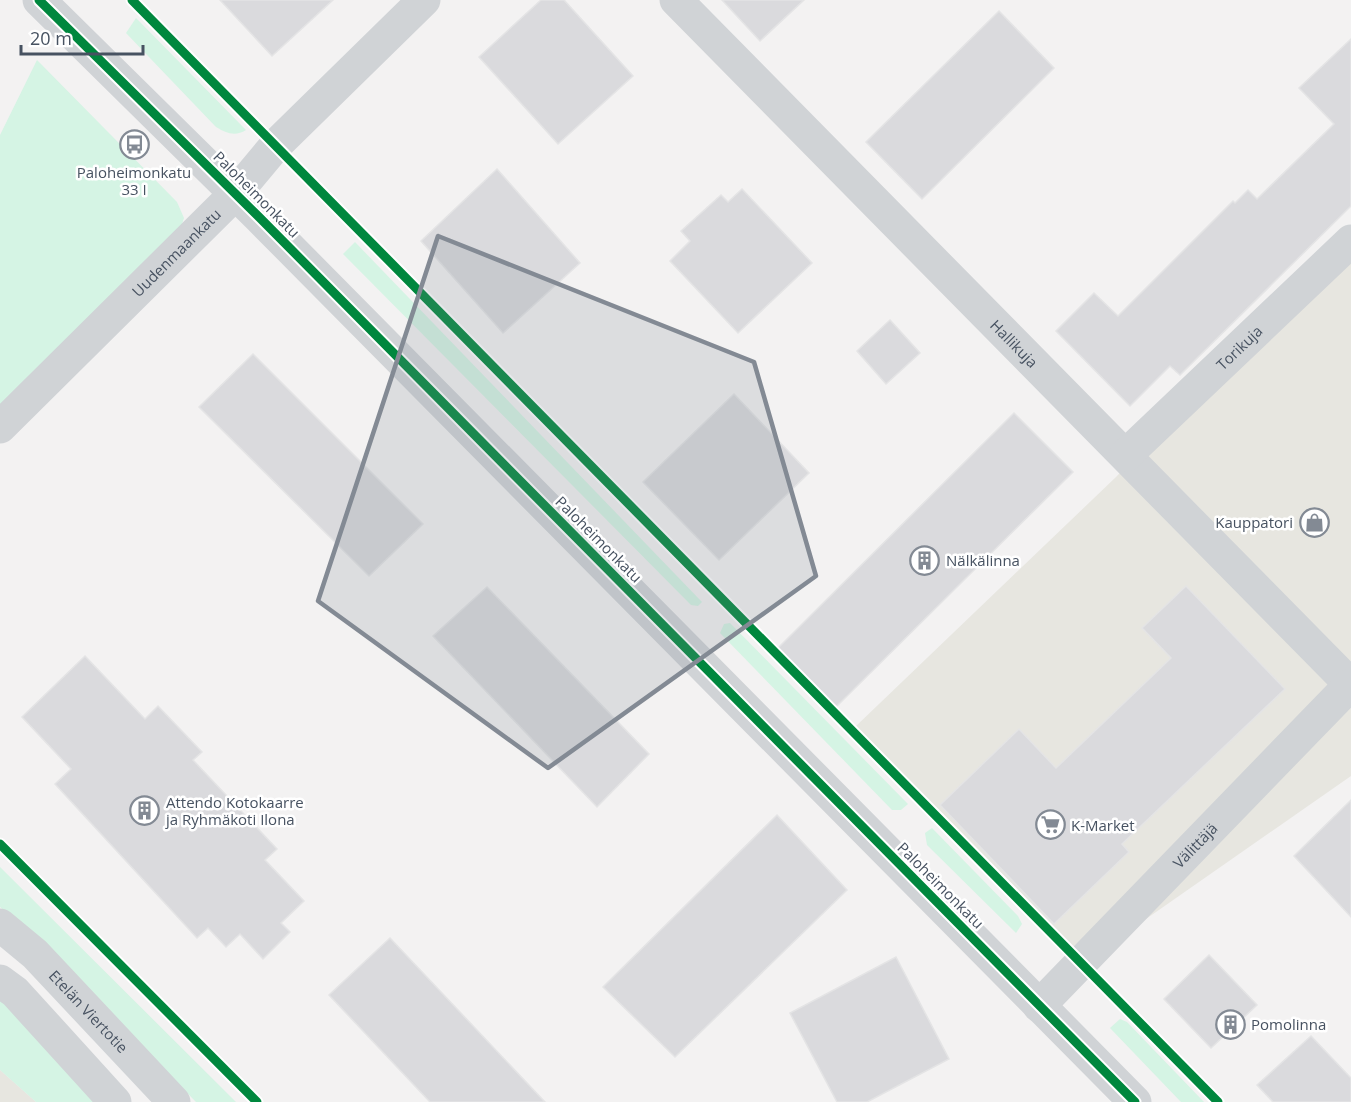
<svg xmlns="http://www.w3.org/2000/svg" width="1351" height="1102" font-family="'Open Sans',sans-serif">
<rect width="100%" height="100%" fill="#f3f2f2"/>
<g fill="#e7e6e0">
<polygon points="1351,237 1351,776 1083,963 855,727 1116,477"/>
<polygon points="0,1070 36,1102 0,1102"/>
</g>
<g fill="#d5f4e4">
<path d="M136 18 246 130C235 137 226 133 216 127L126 33Z"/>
<polygon points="37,60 177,202 184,218 180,230 0,407 0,135"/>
<polygon points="355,242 702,602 698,606 691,605 343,254"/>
<polygon points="730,623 908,804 901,810 892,810 720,633 724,624"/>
<polygon points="932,828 1018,916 1022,924 1016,933 927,845 925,833"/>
<polygon points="0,867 236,1102 196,1102 39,941 0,907"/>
<polygon points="0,998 96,1102 36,1102 0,1070"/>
<polygon points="1120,1019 1127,1022 1204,1102 1181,1102 1110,1028"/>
</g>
<g fill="#dadadd" stroke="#e4e4e5" stroke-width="1.5">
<polygon points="220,0 333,0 272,56"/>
<polygon points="541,0 564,0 633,76 558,144 479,57"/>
<polygon points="722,0 804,0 760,41"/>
<polygon points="999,11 1054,68 922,199 866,142"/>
<polygon points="1351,39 1351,206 1180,375 1170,366 1130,406 1056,331 1094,293 1118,316 1233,201 1235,203 1248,190 1257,199 1334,124 1299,88"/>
<polygon points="497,169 580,263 503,333 421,241"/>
<polygon points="742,189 812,263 738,333 670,261 690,241 681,231 721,195 728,202"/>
<polygon points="890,320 920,353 886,384 857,351"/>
<polygon points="253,354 423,524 369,576 199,407"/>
<polygon points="734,394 809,473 719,560 643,482"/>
<polygon points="1014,413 1073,472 835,708 777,649"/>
<polygon points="1186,586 1285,689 1122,844 1129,852 1054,924 940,805 1019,729 1056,768 1171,658 1142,628"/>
<polygon points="487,587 649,754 597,807 433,636"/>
<polygon points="85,656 145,719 158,706 202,752 193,760 277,849 265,860 304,901 281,923 290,932 263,959 240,934 226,947 208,928 197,938 55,784 71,769 22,717"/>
<polygon points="1351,800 1351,917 1294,856"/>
<polygon points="777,815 847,890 675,1057 603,987"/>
<polygon points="390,938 545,1102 430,1102 329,995"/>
<polygon points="1209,955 1257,1005 1211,1048 1164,999"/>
<polygon points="896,957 949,1059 867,1102 837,1102 790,1013"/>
<polygon points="1311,1036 1351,1078 1351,1102 1273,1102 1257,1085"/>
</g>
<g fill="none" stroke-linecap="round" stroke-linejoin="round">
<g stroke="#d0d3d6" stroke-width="33">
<polyline points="39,0 259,217 1135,1102"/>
<path id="s1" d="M676 0 1351 685"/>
<path id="s2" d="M0 427 235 194 276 145 424 0"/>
<path id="s3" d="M1126 455 1351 241"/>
<path id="s4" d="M1039 1006 1350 685"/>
</g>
<g stroke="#d0d3d6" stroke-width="33">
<path id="s5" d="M0 925 35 954 174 1102"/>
<polyline points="0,981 15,992 115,1102"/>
</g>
<defs>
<g id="cycleway">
<polyline points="39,0 259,217 1135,1102"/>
<polyline points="132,0 1218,1102"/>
<polyline points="0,844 257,1102"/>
</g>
</defs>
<use href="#cycleway" stroke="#fff" stroke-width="13"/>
<use href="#cycleway" stroke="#00873e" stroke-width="9"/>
</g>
<path fill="#838a94" fill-opacity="0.2" stroke="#838a94" stroke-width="4.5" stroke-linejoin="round" d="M438 236 754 362 816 576 548 768 318 601Z"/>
<defs>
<symbol id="bus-ring" viewBox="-11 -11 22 22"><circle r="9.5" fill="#fff" stroke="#838a94" stroke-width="1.5"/><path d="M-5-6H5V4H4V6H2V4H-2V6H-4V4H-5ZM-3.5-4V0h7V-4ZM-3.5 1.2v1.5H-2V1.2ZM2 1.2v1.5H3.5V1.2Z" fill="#838a94"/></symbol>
<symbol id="shop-ring" viewBox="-11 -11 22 22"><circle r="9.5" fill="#fff" stroke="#838a94" stroke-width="1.5"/><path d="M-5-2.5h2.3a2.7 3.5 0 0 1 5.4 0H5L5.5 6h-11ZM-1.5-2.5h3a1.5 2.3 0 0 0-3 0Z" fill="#838a94"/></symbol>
<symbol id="building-ring" viewBox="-11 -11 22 22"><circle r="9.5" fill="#fff" stroke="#838a94" stroke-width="1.5"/><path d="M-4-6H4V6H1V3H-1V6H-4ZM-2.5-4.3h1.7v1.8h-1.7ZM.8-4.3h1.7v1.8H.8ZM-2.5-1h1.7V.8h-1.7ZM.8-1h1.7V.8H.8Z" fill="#838a94"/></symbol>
<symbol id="supermarket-ring" viewBox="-11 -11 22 22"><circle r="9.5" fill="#fff" stroke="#838a94" stroke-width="1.5"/><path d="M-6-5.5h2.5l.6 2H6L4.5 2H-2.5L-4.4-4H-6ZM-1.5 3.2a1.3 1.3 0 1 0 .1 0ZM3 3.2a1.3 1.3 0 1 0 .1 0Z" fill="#838a94"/></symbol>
</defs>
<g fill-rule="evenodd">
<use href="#bus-ring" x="118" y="128" width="33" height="33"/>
<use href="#shop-ring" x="1298" y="506" width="33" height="33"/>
<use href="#building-ring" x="908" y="544" width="33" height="33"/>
<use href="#building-ring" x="128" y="794" width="33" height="33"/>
<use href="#supermarket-ring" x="1034" y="808" width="33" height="33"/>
<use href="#building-ring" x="1214" y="1008" width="33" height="33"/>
</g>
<g text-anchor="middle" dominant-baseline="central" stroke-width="5" stroke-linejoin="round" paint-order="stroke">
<g font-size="15" fill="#475261" stroke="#fff" text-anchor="start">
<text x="134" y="172" text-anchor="middle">Paloheimonkatu<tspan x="134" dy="17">33 I</tspan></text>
<text x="1293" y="522" text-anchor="end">Kauppatori</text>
<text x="946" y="560">Nälkälinna</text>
<text x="166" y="802">Attendo Kotokaarre<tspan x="166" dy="17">ja Ryhmäkoti Ilona</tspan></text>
<text x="1071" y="825">K-Market</text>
<text x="1251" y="1024">Pomolinna</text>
</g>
<g font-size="15" fill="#475261" stroke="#fff">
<text transform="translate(257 194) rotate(45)">Paloheimonkatu</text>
<text stroke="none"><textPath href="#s2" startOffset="248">Uudenmaankatu</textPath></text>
<text stroke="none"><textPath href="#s1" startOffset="482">Hallikuja</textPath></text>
<text stroke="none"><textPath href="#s3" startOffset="156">Torikuja</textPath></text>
<text transform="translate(599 539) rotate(45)">Paloheimonkatu</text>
<text stroke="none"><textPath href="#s4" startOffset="224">Välittäjä</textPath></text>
<text transform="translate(941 885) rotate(45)">Paloheimonkatu</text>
<text stroke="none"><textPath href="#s5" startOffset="124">Etelän Viertotie</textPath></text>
</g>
</g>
<path d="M21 45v9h122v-9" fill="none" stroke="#475261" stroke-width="3"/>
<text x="30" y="45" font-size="18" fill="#475261" stroke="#ffffff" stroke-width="4.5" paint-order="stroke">20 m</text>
</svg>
